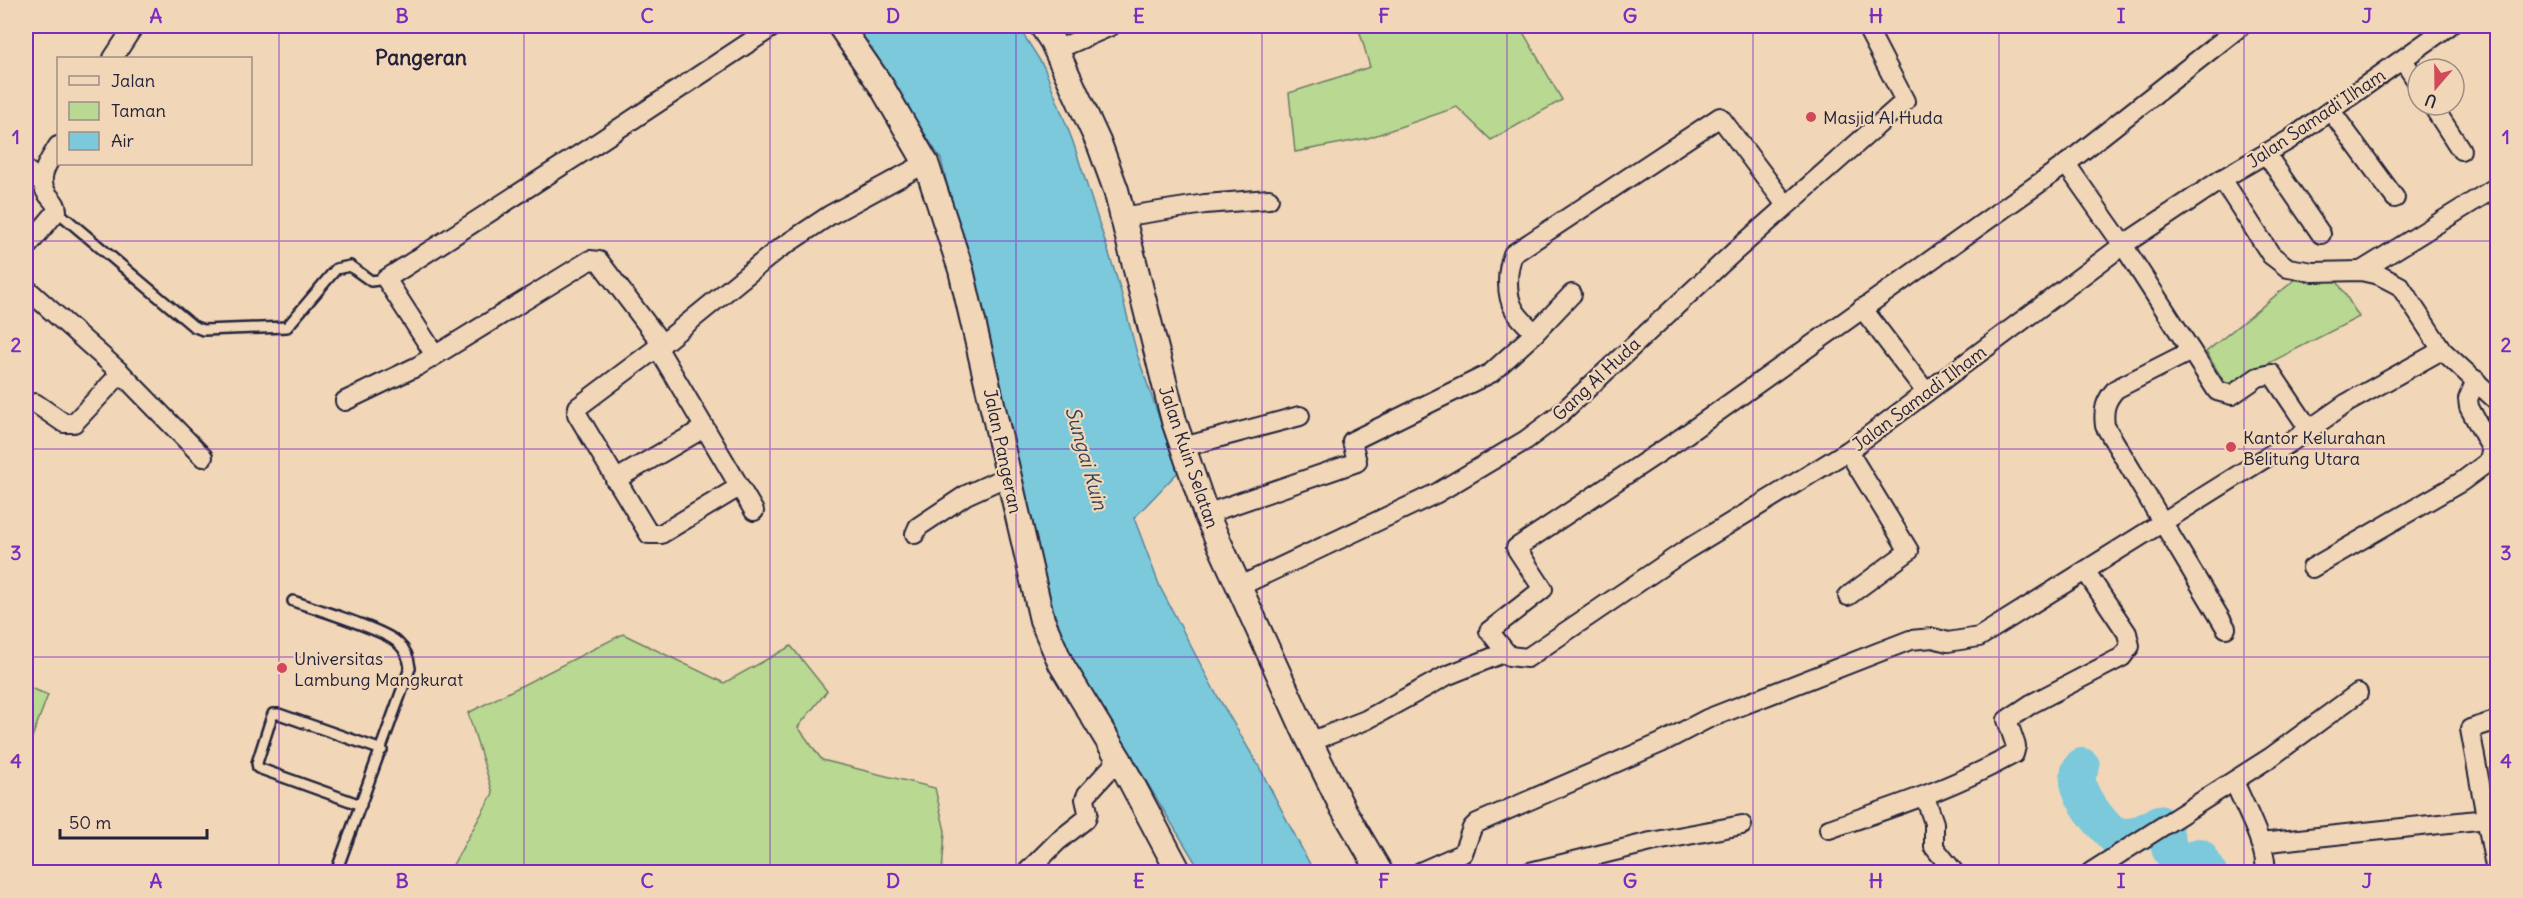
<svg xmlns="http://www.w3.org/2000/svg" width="2523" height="898" font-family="Delius,sans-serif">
<rect width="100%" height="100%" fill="#f1d6b8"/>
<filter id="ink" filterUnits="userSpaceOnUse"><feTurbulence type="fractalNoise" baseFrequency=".0167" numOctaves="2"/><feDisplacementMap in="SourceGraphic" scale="12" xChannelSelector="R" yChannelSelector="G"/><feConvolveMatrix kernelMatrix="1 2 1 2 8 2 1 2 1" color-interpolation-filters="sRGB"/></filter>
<g filter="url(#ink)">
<g fill="#b9d891" stroke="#6e7d66" stroke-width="1.5">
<polygon points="1358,26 1533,26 1523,32 1562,100 1491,140 1457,107 1368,138 1295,152 1289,93 1370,67"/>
<polygon points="2296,279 2337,281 2359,317 2226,385 2206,352"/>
<polygon points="623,634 724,683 791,646 827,691 798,727 822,760 935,788 945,831 942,872 449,872 493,793 468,713"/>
<polygon points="26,686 48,695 26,753"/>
</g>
<polygon fill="#7cc9db" stroke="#58869b" stroke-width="1.5" points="856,26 1018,26 1044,67 1073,142 1120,288 1137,354 1178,472 1134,518 1160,587 1215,692 1257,763 1314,872 1201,872 1068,652 1054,612 1011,456 941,159"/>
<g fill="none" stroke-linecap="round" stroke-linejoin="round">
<g stroke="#7cc9db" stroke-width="36">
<path d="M2082 766C2066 786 2101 823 2115 837L2137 835 2159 823"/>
<polyline points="2165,831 2170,850 2180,865 2199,856 2209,872"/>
</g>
<defs>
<g id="lane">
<polyline points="57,211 193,326 203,330 287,327 336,269 350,266 371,281 386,279"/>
<path d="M293 601C313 608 386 630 398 643 405 649 409 658 410 668L336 872"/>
<polyline points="361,805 258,768 257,763 271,719 273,714 279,714 382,750"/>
</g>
<g id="street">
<polyline points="2241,26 2066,164 2123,245 2217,391 2232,395 2258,377 2272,374 2309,429"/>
<polyline points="1056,50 1111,26"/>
<polyline points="113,58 134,26"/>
<polyline points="2403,60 2418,83"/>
<polyline points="2432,105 2461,150"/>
<polyline points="2331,111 2395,198"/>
<polyline points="2266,154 2321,234"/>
<polyline points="2066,164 1681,438 1516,548 1543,589 1489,631 1509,656 1527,658 1686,550 1848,451 2123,245 2222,179 2289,140 2449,26"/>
<polyline points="26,170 42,182"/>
<polyline points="2222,179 2271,255 2288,268 2313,272 2361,271 2379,275 2400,286 2442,350 2498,402"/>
<polyline points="1121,217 1205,204 1269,199"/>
<path d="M26 248 57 211C57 204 52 200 48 195 35 178 49 161 58 146"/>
<polyline points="2361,271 2498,186"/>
<polyline points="26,288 121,373 203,457"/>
<polyline points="1862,308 1926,392"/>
<polyline points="1535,333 1572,294"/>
<polyline points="662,344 578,407 577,414 649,534 661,534 739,487"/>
<polyline points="657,347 754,511"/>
<path d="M2191 351 2116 389C2105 401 2103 410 2105 426L2226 628"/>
<polyline points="435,355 386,279 597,143 774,26"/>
<polyline points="345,401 418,366 590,260 599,261 662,344 776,251 830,215 926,163"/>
<polyline points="35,403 64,423 74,423 121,373"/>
<polyline points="1183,447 1300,416"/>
<polyline points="615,480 704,428"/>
<path d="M1206 514 1357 462 1352 441 1491 373 1535 333C1528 326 1520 319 1515 311 1505 295 1507 270 1513 254L1720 117 1786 205"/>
<polyline points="915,534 918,527 966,495 1008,476"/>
<polyline points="2312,568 2461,482 2488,462 2492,450 2469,407 2468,399 2476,380"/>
<polyline points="1238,587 1437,493 1526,440 1558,416 1733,253 1905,101 1866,26"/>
<polyline points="1848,596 1909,551 1848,451"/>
<polyline points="1310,742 1366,720 1446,676 1506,652"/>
<path d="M2234 781C2243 804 2269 850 2265 872"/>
<polyline points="1925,797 1934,823 1934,847 1954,872"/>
<path d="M1829 829C1894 807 1953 788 2014 754L2016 746 2007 720 2031 704 2122 657 2130 646 2127 633 2086 572"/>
<polyline points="2260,843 2487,819"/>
<polyline points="1027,872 1058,841 1086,819 1088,812 1085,799 1087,794 1119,759"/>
<polyline points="1420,872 1463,853 1472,828 1477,823 1661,743 1707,719 1910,640 1933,638 1948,642 1979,637 2291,442 2347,403 2442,350"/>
<polyline points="1530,872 1651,842 1742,825"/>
<polyline points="2091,872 2271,757 2358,693"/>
<polyline points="2496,872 2470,729 2498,720"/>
</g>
<g id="secondary">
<polyline points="840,26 882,87 926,163 961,270 1042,620 1061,664 1119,759 1179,872"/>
<polyline points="1042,26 1052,41 1100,146 1116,190 1174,421 1206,514 1305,732 1342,807 1380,872"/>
</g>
</defs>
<use href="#lane" stroke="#22223b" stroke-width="14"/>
<use href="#street" stroke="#22223b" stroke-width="22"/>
<use href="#secondary" stroke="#22223b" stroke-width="28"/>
<use href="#lane" stroke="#f1d6b8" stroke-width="9"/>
<use href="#street" stroke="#f1d6b8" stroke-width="18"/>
<use href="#secondary" stroke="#f1d6b8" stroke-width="24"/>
</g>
</g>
<path fill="none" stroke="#7b2cbf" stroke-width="1.5" stroke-opacity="0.55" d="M279 26V872M524 26V872M770 26V872M1016 26V872M1262 26V872M1507 26V872M1753 26V872M1999 26V872M2244 26V872M26 241H2498M26 449H2498M26 657H2498"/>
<g fill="#d1495b" stroke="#f1d6b8" stroke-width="2">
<circle cx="1811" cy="117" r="6"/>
<circle cx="2231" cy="447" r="6"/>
<circle cx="282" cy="668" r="6"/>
</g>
<g text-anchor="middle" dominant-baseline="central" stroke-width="4.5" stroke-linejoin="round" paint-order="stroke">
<g font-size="18" fill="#22223b" stroke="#f1d6b8" text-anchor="start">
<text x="1823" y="117">Masjid Al Huda</text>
<text x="2243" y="437">Kantor Kelurahan<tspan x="2243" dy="21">Belitung Utara</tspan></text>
<text x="294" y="658">Universitas<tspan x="294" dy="21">Lambung Mangkurat</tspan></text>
</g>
<g font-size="18" fill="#22223b" stroke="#f1d6b8">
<text transform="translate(2316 118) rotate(-34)">Jalan Samadi Ilham</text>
<text transform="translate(1596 379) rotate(-43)">Gang Al Huda</text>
<text transform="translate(1919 398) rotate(-37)">Jalan Samadi Ilham</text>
<text transform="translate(1003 451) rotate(78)">Jalan Pangeran</text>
<text transform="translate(1189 457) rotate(71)">Jalan Kuin Selatan</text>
</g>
<g font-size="20" font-style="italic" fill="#34435b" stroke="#f1d6b8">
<text transform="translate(1087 458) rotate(74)">Sungai Kuin</text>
</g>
<g font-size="21" font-weight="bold" fill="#22223b" stroke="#f1d6b8">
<text x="421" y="57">Pangeran</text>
</g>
</g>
<rect width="2523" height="898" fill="none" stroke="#f1d6b8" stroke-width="66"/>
<rect x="57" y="57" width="195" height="108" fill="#f1d6b8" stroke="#9e8e86" stroke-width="1.5"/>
<rect x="69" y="76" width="30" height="9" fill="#f1d6b8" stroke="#9e8e86" stroke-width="1.5"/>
<text x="111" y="87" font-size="18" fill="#22223b">Jalan</text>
<rect x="69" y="102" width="30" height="18" fill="#b9d891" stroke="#9e8e86" stroke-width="1.5"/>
<text x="111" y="117" font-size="18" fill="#22223b">Taman</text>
<rect x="69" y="132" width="30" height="18" fill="#7cc9db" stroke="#9e8e86" stroke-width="1.5"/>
<text x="111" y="147" font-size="18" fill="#22223b">Air</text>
<g transform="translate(2436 87) rotate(200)"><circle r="28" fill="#f1d6b8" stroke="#9e8e86" stroke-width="1.5"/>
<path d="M0-4.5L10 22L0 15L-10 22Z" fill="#d1495b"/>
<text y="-9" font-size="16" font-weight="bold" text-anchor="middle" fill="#22223b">U</text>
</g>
<path d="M60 829v9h147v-9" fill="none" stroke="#22223b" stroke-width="3"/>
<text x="69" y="829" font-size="18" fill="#22223b" stroke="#f1d6b8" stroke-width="4.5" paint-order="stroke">50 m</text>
<rect x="33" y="33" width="2457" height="832" fill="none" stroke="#7b2cbf" stroke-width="2"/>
<g font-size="20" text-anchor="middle" font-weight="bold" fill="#7b2cbf">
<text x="156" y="23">A</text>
<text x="402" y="23">B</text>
<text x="647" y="23">C</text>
<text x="893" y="23">D</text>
<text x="1139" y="23">E</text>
<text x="1384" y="23">F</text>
<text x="1630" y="23">G</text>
<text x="1876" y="23">H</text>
<text x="2121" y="23">I</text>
<text x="2367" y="23">J</text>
<text x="16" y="144">1</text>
<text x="2506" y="144">1</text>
<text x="16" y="352">2</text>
<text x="2506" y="352">2</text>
<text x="16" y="560">3</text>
<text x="2506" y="560">3</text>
<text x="16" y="768">4</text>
<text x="2506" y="768">4</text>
<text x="156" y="888">A</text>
<text x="402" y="888">B</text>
<text x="647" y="888">C</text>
<text x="893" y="888">D</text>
<text x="1139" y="888">E</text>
<text x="1384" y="888">F</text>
<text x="1630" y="888">G</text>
<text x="1876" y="888">H</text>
<text x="2121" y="888">I</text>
<text x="2367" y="888">J</text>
</g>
</svg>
